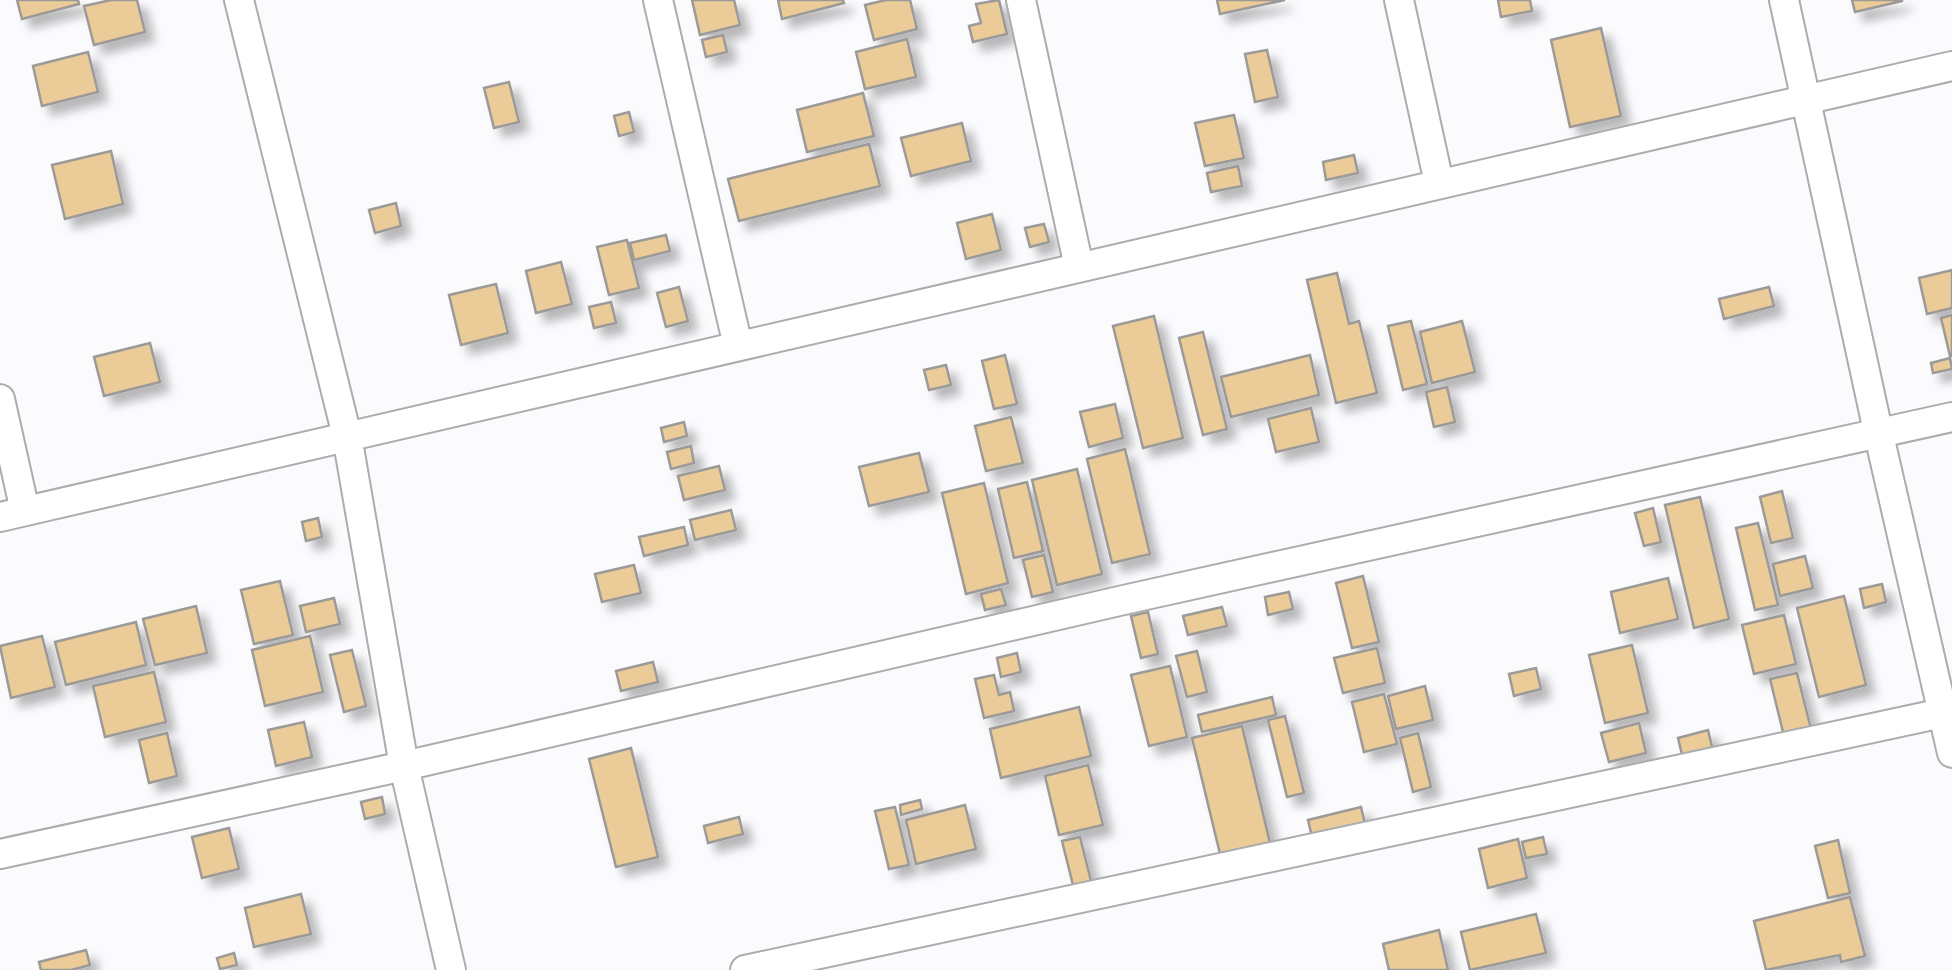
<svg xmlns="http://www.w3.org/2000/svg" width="1952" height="970" font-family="'Varela Round',sans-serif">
<defs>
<filter id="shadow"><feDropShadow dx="9" dy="9" stdDeviation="5" flood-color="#0004"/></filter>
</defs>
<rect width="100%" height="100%" fill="#fbfbfe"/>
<g fill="#ebcb97" stroke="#9b9a98" stroke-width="2.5" filter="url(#shadow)">
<polygon points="17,0 78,0 79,4 22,19"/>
<polygon points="111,0 137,0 145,32 94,45 84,6"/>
<polygon points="692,0 734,0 740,25 700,35"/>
<polygon points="778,0 843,0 844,3 782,19"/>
<polygon points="886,0 910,0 917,29 874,40 865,5"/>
<polygon points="999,0 1007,34 973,42 969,26 981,23 976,4"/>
<polygon points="1217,0 1285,0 1220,14"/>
<polygon points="1498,0 1530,0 1532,11 1501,17"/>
<polygon points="1852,0 1902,0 1902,1 1855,12"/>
<polygon points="1601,28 1621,116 1570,127 1551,40"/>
<polygon points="723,35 727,52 706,57 702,40"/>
<polygon points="907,39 916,77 865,89 856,52"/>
<polygon points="1267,50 1278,97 1255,102 1245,54"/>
<polygon points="88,52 98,92 42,106 33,66"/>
<polygon points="509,82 519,122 494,128 484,88"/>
<polygon points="863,93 874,136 807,152 797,110"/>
<polygon points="629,112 634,132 619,136 614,116"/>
<polygon points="1234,115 1244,158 1205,166 1195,123"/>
<polygon points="962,123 971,161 911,176 901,138"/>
<polygon points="869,144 880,186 739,221 728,179"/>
<polygon points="111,151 123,204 65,219 52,165"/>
<polygon points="1354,155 1358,173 1326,180 1323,162"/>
<polygon points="1238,166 1242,186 1211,192 1207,173"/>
<polygon points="396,203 401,226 375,233 369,210"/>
<polygon points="992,214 1001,250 966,259 957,223"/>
<polygon points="1044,224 1049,242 1030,247 1025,228"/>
<polygon points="666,235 670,251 634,260 630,243"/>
<polygon points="627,240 639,288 609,295 597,247"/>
<polygon points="561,262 572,304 536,313 526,271"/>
<polygon points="1952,270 1952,308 1927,314 1919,278"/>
<polygon points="1337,273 1349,324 1359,321 1377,393 1336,403 1307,280"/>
<polygon points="496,284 508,333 461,345 449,295"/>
<polygon points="679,287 688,321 666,327 657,293"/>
<polygon points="1769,287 1774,306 1724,319 1719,299"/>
<polygon points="611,302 616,323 594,328 589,307"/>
<polygon points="1952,315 1952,356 1950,356 1941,318"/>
<polygon points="1154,316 1183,438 1143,448 1113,326"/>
<polygon points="1411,321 1427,384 1403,390 1388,326"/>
<polygon points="1462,321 1475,372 1432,383 1420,332"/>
<polygon points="1203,332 1227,429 1203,435 1179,338"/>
<polygon points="150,343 160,382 104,396 94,357"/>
<polygon points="1005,355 1017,404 994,409 982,361"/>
<polygon points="1310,355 1319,395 1231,417 1221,377"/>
<polygon points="1950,358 1952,369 1933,373 1931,363"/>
<polygon points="946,365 951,385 929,390 924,370"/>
<polygon points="1447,387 1455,422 1434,427 1426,392"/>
<polygon points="1115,404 1123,438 1089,447 1080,412"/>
<polygon points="1311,408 1319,442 1276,452 1268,419"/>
<polygon points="1011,417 1023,463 986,471 975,426"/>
<polygon points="684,422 687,436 664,442 661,428"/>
<polygon points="691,446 694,463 671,469 667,452"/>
<polygon points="1125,449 1150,554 1112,563 1087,459"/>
<polygon points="919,453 929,492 869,506 859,467"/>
<polygon points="719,466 725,490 684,500 678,476"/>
<polygon points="1077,469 1102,574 1057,585 1032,480"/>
<polygon points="1027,482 1043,551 1014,558 998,489"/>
<polygon points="984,483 1008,583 966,594 942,493"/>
<polygon points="1782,491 1793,538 1771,543 1760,497"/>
<polygon points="1700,497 1729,619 1694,628 1665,505"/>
<polygon points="1653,508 1661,542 1644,546 1635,513"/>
<polygon points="731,510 736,530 695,540 690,520"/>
<polygon points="318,518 322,537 306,541 302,522"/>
<polygon points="1758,523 1778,605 1755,610 1736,528"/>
<polygon points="684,527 688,545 644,556 639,537"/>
<polygon points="1044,555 1053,592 1032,597 1023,560"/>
<polygon points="1805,556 1813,588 1780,596 1773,564"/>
<polygon points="634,565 641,593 602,602 595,574"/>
<polygon points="1363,576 1379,642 1352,648 1336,583"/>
<polygon points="1668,578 1678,619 1620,633 1611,592"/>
<polygon points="280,581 293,635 254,644 241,590"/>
<polygon points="1882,584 1886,602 1864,608 1860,589"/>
<polygon points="1001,589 1006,605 985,610 981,594"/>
<polygon points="1289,592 1293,609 1268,615 1265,597"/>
<polygon points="1844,596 1866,685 1819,697 1797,608"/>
<polygon points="334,598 340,624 306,632 300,606"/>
<polygon points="196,606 207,653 155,665 143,619"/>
<polygon points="1222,607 1227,626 1188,635 1183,616"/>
<polygon points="1148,612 1158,654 1141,658 1131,616"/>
<polygon points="1784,615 1796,664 1754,674 1742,625"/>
<polygon points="136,622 146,665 66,685 55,642"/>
<polygon points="42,636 55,687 11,698 0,646"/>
<polygon points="310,636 323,692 265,706 252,650"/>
<polygon points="1632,645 1648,713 1605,723 1589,655"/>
<polygon points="1377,648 1385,683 1343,693 1334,658"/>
<polygon points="352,650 366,706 344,712 330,655"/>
<polygon points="1197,651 1207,692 1187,697 1176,656"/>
<polygon points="1017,653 1021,672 1001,677 997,658"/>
<polygon points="653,662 658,682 621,691 616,671"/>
<polygon points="1170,666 1187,737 1149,746 1131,675"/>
<polygon points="1536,668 1541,689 1514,696 1509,674"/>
<polygon points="154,672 166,722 105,737 93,686"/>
<polygon points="1797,673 1811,729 1784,736 1770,679"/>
<polygon points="994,675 999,695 1010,692 1014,711 984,718 975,679"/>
<polygon points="1425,686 1433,720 1396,729 1388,696"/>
<polygon points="1384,694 1397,744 1364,752 1352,702"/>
<polygon points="1272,697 1276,715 1202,732 1198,715"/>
<polygon points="1079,707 1091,756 1001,778 990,729"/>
<polygon points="1285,716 1304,793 1287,797 1268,720"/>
<polygon points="304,722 312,757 276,766 268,730"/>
<polygon points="1639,723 1646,753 1609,762 1601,733"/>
<polygon points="1242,726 1271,847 1221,858 1192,738"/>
<polygon points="1708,730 1713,751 1683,759 1678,738"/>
<polygon points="167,733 177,776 149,783 139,740"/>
<polygon points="1418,733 1431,787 1413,792 1400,738"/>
<polygon points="631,748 658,857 616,867 589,759"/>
<polygon points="1088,765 1103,825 1059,835 1045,776"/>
<polygon points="382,797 385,814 365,819 361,802"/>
<polygon points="920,800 922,809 901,815 900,805"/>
<polygon points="965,805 976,849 916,864 906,820"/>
<polygon points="895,807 909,865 889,869 875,811"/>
<polygon points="1361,807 1366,828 1313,841 1308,820"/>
<polygon points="739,817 743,834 708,843 704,826"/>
<polygon points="229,828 239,869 202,878 192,837"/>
<polygon points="1080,837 1093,889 1075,893 1062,841"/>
<polygon points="1543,837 1547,854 1526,858 1522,842"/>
<polygon points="1518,839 1527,878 1488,888 1479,849"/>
<polygon points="1838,840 1850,893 1828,898 1815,846"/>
<polygon points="301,894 311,934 254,947 245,908"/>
<polygon points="1850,897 1865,956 1841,962 1840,955 1766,970 1754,921"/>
<polygon points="1536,914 1546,953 1470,970 1461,932"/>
<polygon points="1439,930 1448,970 1389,970 1383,944"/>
<polygon points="86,950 90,965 71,970 41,970 39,962"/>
<polygon points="234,953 237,965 220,969 217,958"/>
</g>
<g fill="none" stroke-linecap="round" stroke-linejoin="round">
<defs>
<g id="street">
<polyline points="239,0 347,436 404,766 451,970"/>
<polyline points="658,0 738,346"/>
<polyline points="1021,0 1079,267"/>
<polyline points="1399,0 1439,183"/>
<polyline points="1784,0 1878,431 1952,753"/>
<polyline points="0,399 25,511"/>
<polyline points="0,517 1952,66"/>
<polyline points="0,854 404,766 1128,599 1952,417"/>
<polyline points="745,970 1952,711"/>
</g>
</defs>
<use href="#street" stroke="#abacae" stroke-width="32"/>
<use href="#street" stroke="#fff" stroke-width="28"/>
</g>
</svg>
